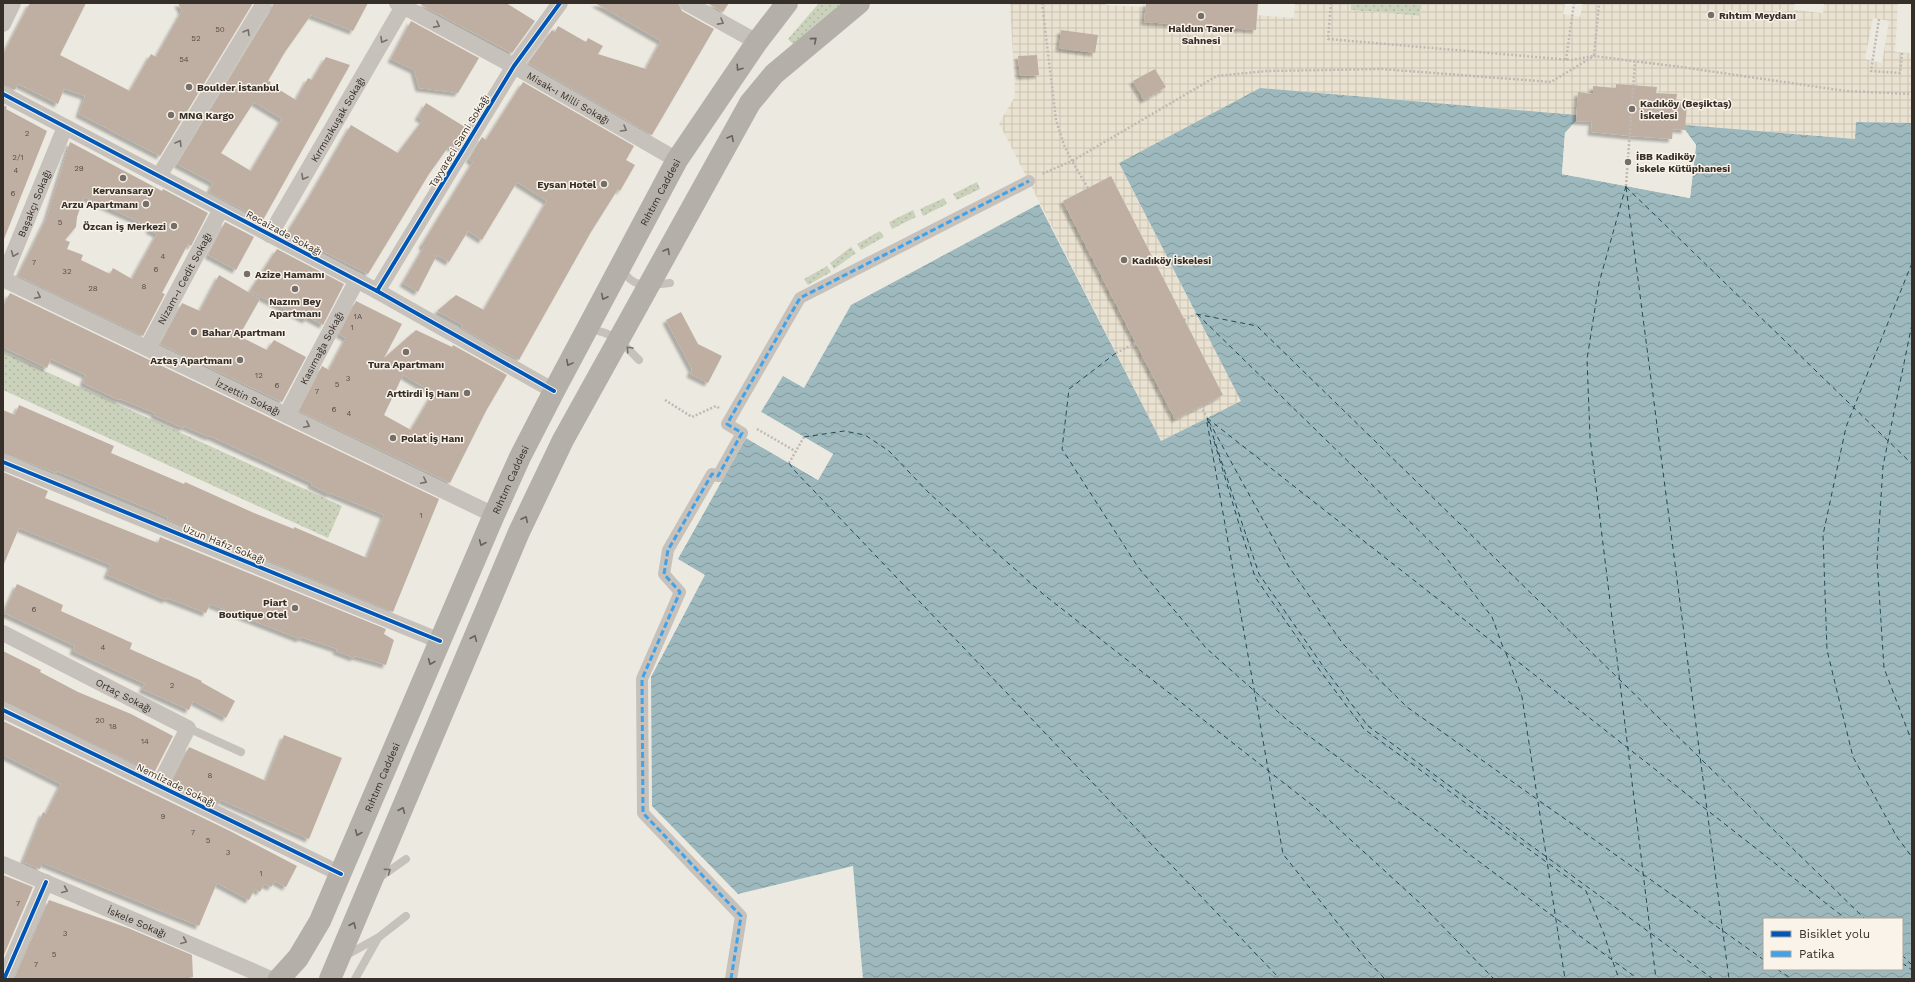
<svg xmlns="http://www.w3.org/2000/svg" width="1915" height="982" font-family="'Work Sans',sans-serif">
<defs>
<pattern id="green-dots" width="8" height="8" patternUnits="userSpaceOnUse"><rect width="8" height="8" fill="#cbd2bc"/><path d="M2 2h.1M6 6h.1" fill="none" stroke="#afb5a2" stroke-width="1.8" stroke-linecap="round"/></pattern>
<pattern id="plaza-grid" width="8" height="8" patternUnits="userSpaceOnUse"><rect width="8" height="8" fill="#eae2d1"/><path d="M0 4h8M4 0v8" fill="none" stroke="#c9c2b3"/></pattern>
<pattern id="water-waves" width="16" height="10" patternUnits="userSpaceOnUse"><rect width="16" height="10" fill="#9eb9bd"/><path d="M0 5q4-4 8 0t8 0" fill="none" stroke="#82979a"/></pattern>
<filter id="shadow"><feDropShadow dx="-3.5" dy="3.5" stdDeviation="1" flood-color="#0004"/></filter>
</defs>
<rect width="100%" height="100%" fill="#ece9e1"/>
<g fill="url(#green-dots)">
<polygon points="819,3 842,3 793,44 788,39"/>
<polygon points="1351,3 1422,3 1420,16 1350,10"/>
<polygon points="977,182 980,189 957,200 953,194"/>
<polygon points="944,198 947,204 923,216 920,209"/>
<polygon points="913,210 916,217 892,229 889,222"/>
<polygon points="880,231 884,237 861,250 857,244"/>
<polygon points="851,247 856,253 834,269 830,263"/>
<polygon points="827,266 831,272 808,285 804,279"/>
<polygon points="3,352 342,506 328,538 3,390"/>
</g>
<path fill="url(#plaza-grid)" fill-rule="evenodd" d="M1010 3H1106V5L1145 7 1144 22 1257 15 1294 18 1295 3H1351V10L1420 16 1422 3H1565L1563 14 1580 17 1583 3H1795L1794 10 1823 13 1824 3H1898L1895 52 1912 53V123L1856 122 1855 139 1685 125 1676 102 1677 94 1593 87V94L1578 93 1576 115 1260 88 1119 163 1241 401 1161 441 999 123 1013 100 1015 92ZM1873 18 1889 21 1882 63 1865 59ZM1037 55 1039 75 1020 76 1018 56ZM1155 69 1166 87 1144 100 1134 81ZM1111 176 1223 395 1175 419 1063 201Z"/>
<path fill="url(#water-waves)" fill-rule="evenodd" d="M1260 88 1576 115V121L1565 133 1562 174 1690 198 1696 145 1685 130V125L1855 139 1856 122 1912 123V979H863L853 866 738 894 652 806 651 677 705 575 678 559 746 438 818 480 833 454 761 412 783 376 804 388 851 305 1039 204 1161 441 1241 401 1119 163ZM1764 919H1902V969H1764Z"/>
<g fill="#ece9e1">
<polygon points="1576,121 1578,121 1567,134 1564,172 1688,196 1694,146 1683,129 1685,130 1696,145 1690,198 1562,174 1565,133"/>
<polygon points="761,412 833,454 818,480 746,438 747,436 817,477 830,455 760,414"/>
</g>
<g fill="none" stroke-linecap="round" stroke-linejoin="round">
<g stroke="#204c56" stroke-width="1" stroke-dasharray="5 4" stroke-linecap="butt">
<polyline points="1626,186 1599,283 1587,359 1590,437 1656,979"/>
<polyline points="1626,187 1729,979"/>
<polyline points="1626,187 1912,464"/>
<polyline points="1912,263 1846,427 1823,535 1827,650 1853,757 1897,837 1912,857"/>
<polyline points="1196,314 1257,326 1865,919"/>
<polyline points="1197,314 1444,555 1492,617 1504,650"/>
<polyline points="1912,324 1883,466 1877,560 1884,668 1912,742"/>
<polyline points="1116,353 1069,389 1062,449 1138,567 1206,648 1286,719 1638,979"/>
<polyline points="1207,418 1846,919"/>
<polyline points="1207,422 1283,854 1366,959 1385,979"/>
<polyline points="804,437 844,431 865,435 889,451 930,494 1043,594 1317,809 1422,905 1494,979"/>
<polyline points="1214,441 1255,577 1321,672 1364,729 1586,891 1604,934 1612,959"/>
<polyline points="789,463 793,469 1280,979"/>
<polyline points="1506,653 1522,697 1565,979"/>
<polyline points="1902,955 1912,965"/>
<polyline points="1613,962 1619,979"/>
<polyline points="1902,963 1912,970"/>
<polyline points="1777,969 1792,979"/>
<polyline points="1713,979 1368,726 1325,669 1259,574 1207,418 1289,567 1343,644 1407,707 1764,960"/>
</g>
</g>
<g fill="#bfafa3" fill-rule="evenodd" filter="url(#shadow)">
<polygon points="30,3 86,3 60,55 130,91 151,54 156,57 182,11 178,3 253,3 160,156 79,114 85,96 64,89 58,104 18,84 15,90 3,85 3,55"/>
<path d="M273 3H368L353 31 311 15 285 52 268 81 271 82 270 84 296 100 308 78 312 80 326 57 350 65 263 220 209 192 213 183 177 164 272 8ZM254 102 282 119 251 171 221 153Z"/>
<polygon points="422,3 506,3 535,21 512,53 421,5"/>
<polygon points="595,3 678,3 682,11 714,29 652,135 528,63 552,30 555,32 558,26 586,42 588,38 603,46 598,54 646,69 661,41"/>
<polygon points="707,3 729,3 723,12"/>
<polygon points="1146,3 1258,3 1256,30 1144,22"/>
<polygon points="411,21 479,58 458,93 419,88 414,70 391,59"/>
<polygon points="1061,30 1098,35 1095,53 1059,48"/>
<polygon points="1037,55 1039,75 1020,76 1018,56"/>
<polygon points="1155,69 1166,87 1144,100 1133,81"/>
<polygon points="523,82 634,146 626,160 635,165 620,191 618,189 591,232 519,360 461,328 463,325 437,311 456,295 484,310 547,201 517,182 482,240 468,231 449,262 437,255 418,292 403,283 424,247 422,245 473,162 469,159 482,137 486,140"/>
<polygon points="1616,84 1657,87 1656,93 1677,94 1676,102 1687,103 1685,130 1673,129 1672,139 1630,136 1591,132 1592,122 1576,121 1578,92 1593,94 1593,86 1616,88"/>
<polygon points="426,103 465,127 453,149 449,146 429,174 368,274 287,233 310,196 351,125 398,153 423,120 418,117"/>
<polygon points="3,105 7,107 6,109 47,131 4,239"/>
<path d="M70 142 162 191 163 189 208 213 191 246 188 244 162 293 165 294 143 336 18 276 47 217ZM84 197 151 227 149 230 157 234 132 279 113 268 110 274 81 260 83 255 67 249 70 242 65 240 76 227 77 217Z"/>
<polygon points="1111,176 1223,395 1175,419 1063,201"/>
<polygon points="225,222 254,237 236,270 208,255"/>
<polygon points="277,249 344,284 323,325 308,317 306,320 250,291"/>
<polygon points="219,275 260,299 239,336 267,350 274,340 306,357 282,402 160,344 182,303 200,311"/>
<polygon points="10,293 439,499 393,612 167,519 168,517 57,471 56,473 3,453 3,410 15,415 19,405 114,446 111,453 184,484 185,482 254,513 294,529 294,527 367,558 384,515 330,493 329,494 311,485 312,483 210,436 209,437 184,426 183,428 154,415 155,413 120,399 119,400 83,383 86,375 51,359 47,368 3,347 3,306"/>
<path d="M356 301 402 324 384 358 416 330 452 347 453 345 507 375 486 411 450 483 299 411 322 366 329 370 346 338 339 334ZM403 375 433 393 411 430 384 415Z"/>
<polygon points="681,312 698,344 722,356 708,383 690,374 692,369 666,320"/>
<polygon points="3,472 48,491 45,498 158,543 160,537 386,629 384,634 394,640 386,665 355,656 354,658 336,651 337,649 301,637 300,639 210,604 206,613 167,598 166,600 107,575 111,565 19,528 3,566"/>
<polygon points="17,584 63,605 61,611 132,643 130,649 202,681 201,682 235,701 226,718 193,701 189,710 142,689 145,684 73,651 75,646 4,613"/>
<polygon points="3,651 41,670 40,672 78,692 131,714 173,736 154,773 3,701"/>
<polygon points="3,721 230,831 297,866 286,887 275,881 271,887 264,884 260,892 255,889 249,900 217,883 199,926 45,864 42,864 40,869 23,862 43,812 46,814 61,784 3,755"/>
<polygon points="284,735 342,758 309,839 221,800 219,804 172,781 189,747 266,781"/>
<polygon points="3,875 33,887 3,957"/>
<polygon points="49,900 128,928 192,955 193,977 184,979 14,979"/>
</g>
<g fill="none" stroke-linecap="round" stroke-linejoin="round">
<g stroke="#beb9b3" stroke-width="2.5" stroke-dasharray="2 2" stroke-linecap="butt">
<polyline points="1042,3 1056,120 1064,145 1072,161 1042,174"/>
<polyline points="1331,3 1328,39 1571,60 1594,56 1599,3"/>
<polyline points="1879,19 1871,71 1900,73 1902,53"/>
<polyline points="1566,60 1574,3"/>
<polyline points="1626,186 1635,62"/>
<polyline points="1088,188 1072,161 1217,76 1267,71 1382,69 1551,82 1594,56 1681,67 1846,91 1912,94"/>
<polyline points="1184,320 1196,314"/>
<polyline points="1116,353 1136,343"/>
<polyline points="665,400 692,417 716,406 719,408"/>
<polyline points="1201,406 1207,418"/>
<polyline points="757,429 795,451"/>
<polyline points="789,463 804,437"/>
</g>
<g stroke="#c6c1ba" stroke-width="8">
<path d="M622 269C633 290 651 285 670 283"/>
<path d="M588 329C613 332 622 342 639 360"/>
<polyline points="188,728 241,752"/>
<polyline points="379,878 406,859"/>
<polyline points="345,956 379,937 406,916"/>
<polyline points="355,979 378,938"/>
</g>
<polyline stroke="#c6c1ba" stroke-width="12" points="731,979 741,916 643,813 642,679 680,592 664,574 668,550 712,474 718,476 742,433 727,424 800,298 1029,181"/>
<g stroke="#c6c1ba" stroke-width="16">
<path id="s1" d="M397 3 514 66 677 160"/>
<polyline points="687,3 757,42"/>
<polyline points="3,24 13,3"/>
<polyline points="3,94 377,291 554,391"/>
<polyline points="159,176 264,3"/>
<path id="s2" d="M270 235 405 3"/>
<path id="s3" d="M3 279 494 515"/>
<path id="s4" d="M3 279 65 127"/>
<polyline points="377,291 514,66 560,3"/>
<path id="s5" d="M147 348 221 209"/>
<path id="s6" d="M286 415 357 280"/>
<polyline points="3,462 440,641"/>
<path id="s7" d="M3 633 188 728 159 785"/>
<polyline points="3,710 341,874"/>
<path id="s8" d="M3 864 271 979"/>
<polyline points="4,979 46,882"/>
</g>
<g stroke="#b4afa9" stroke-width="22">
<path id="s9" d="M279 979 298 958 320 921 494 515 520 457 554 391 677 160 757 42 787 3"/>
<polyline points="330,979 519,532 563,440 750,103 774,74 859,3"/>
</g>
<polyline stroke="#3fa3eb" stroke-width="3" stroke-dasharray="6 3" stroke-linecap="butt" points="731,979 741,916 643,813 642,679 680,592 664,574 668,550 712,474 718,476 742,433 727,424 800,298 1029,181"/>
<defs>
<g id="cycleway">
<polyline points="3,94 377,291 554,391"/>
<polyline points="377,291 514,66 560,3"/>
<polyline points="3,462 440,641"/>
<polyline points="3,710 341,874"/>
<polyline points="4,979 46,882"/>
</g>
</defs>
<use href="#cycleway" stroke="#f9f3e9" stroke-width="6"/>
<use href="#cycleway" stroke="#0057b8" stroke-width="4"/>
</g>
<defs><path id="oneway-chevron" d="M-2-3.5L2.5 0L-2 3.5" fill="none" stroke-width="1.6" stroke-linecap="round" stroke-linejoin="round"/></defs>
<g stroke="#77706a">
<use href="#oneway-chevron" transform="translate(721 22) rotate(29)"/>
<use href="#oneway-chevron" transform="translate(437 25) rotate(28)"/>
<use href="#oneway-chevron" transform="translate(247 32) rotate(-59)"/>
<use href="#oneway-chevron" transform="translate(383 40) rotate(120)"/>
<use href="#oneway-chevron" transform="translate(624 129) rotate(30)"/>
<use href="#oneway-chevron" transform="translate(179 143) rotate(-59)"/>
<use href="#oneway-chevron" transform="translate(304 177) rotate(120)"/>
<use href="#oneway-chevron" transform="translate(14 254) rotate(112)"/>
<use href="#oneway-chevron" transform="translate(38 296) rotate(26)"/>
<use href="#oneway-chevron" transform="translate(629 349) rotate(-133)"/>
<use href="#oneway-chevron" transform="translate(307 425) rotate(26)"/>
<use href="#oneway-chevron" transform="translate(424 481) rotate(26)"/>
<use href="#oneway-chevron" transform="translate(388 871) rotate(-36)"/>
<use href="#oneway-chevron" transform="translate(65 890) rotate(23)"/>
<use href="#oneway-chevron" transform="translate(184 941) rotate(23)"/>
</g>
<g stroke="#68625c">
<use href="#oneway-chevron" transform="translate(814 40) rotate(-40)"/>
<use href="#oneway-chevron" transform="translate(739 68) rotate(124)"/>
<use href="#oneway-chevron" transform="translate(731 138) rotate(-61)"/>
<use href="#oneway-chevron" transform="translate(667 251) rotate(-61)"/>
<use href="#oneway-chevron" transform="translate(604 297) rotate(117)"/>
<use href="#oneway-chevron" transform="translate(569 363) rotate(118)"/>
<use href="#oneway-chevron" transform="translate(525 519) rotate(-64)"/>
<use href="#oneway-chevron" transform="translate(482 543) rotate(113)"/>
<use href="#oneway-chevron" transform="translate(474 638) rotate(-67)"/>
<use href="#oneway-chevron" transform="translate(431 662) rotate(113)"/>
<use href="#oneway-chevron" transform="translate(402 810) rotate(-67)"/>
<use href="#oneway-chevron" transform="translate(358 833) rotate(113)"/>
<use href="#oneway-chevron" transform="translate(353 925) rotate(-67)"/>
</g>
<g fill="#766f69" stroke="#f9f3e9" stroke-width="1.5">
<circle cx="1711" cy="15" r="4"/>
<circle cx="1201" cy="16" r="4"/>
<circle cx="189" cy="87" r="4"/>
<circle cx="1632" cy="109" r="4"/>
<circle cx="171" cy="115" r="4"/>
<circle cx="1628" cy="162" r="4"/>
<circle cx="123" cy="178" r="4"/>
<circle cx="604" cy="184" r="4"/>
<circle cx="146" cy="204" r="4"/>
<circle cx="174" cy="226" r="4"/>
<circle cx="1124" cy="260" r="4"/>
<circle cx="247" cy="274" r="4"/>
<circle cx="295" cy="289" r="4"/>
<circle cx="194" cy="332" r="4"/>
<circle cx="406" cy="352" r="4"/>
<circle cx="240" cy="360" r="4"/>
<circle cx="467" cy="393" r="4"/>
<circle cx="393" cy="438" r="4"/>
<circle cx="295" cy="608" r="4"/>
</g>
<g text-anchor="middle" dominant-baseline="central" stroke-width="3" stroke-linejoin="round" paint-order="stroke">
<g font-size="8" fill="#584e47">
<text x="220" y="29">50</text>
<text x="196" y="38">52</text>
<text x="184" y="59">54</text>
<text x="27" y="133">2</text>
<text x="18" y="157">2/1</text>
<text x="79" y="168">29</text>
<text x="16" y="170">4</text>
<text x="13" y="193">6</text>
<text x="60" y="222">5</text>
<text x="163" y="256">4</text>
<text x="34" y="262">7</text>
<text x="156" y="269">6</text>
<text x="67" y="271">32</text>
<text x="144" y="286">8</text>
<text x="93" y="288">28</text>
<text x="358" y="316">1A</text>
<text x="352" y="327">1</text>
<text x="259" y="375">12</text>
<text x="348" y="378">3</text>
<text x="337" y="384">5</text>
<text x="277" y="385">6</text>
<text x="317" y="391">7</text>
<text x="334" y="409">6</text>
<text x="349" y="413">4</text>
<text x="421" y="515">1</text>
<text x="34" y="609">6</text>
<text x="103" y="647">4</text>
<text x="172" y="685">2</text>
<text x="100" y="720">20</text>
<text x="113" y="726">18</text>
<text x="145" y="741">14</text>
<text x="210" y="775">8</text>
<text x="163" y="816">9</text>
<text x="193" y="832">7</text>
<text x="208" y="840">5</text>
<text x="228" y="852">3</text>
<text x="261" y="873">1</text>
<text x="18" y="903">7</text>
<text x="65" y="933">3</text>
<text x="54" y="954">5</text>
<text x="36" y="964">7</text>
</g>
<g font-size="10" font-weight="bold" fill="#362e28" stroke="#f9f3e9" text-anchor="start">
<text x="1719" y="15">Rıhtım Meydanı</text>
<text x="1201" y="28" text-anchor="middle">Haldun Taner<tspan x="1201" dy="12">Sahnesi</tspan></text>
<text x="197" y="87">Boulder İstanbul</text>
<text x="1640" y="103">Kadıköy (Beşiktaş)<tspan x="1640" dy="12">İskelesi</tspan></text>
<text x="179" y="115">MNG Kargo</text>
<text x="1636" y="156">İBB Kadiköy<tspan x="1636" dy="12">İskele Kütüphanesi</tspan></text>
<text x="596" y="184" text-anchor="end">Eysan Hotel</text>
<text x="123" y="190" text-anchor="middle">Kervansaray</text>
<text x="138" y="204" text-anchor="end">Arzu Apartmanı</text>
<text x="166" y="226" text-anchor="end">Özcan İş Merkezi</text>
<text x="1132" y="260">Kadıköy İskelesi</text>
<text x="255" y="274">Azize Hamamı</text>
<text x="295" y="301" text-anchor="middle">Nazım Bey<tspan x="295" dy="12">Apartmanı</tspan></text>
<text x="202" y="332">Bahar Apartmanı</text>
<text x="232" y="360" text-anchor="end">Aztaş Apartmanı</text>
<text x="406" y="364" text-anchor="middle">Tura Apartmanı</text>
<text x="459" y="393" text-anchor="end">Arttirdi İş Hanı</text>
<text x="401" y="438">Polat İş Hanı</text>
<text x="287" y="602" text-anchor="end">Piart<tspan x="287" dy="12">Boutique Otel</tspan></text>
</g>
<g font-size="10" fill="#362e28" stroke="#f9f3e9">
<text stroke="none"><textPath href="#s1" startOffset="196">Misak-ı Milli Sokağı</textPath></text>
<text stroke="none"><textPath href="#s2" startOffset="134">Kırmızıkuşak Sokağı</textPath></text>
<text transform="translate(459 141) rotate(-59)">Tayyareci Sami Sokağı</text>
<text stroke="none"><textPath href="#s9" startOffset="876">Rıhtım Caddesi</textPath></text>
<text stroke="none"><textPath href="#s4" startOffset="82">Başakçı Sokağı</textPath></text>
<text transform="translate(284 233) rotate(28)">Recaizade Sokağı</text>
<text stroke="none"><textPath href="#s5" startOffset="79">Nizam-ı Cedit Sokağı</textPath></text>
<text stroke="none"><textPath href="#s6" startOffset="76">Kasımağa Sokağı</textPath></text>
<text stroke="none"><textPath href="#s3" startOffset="272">İzzettin Sokağı</textPath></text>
<text stroke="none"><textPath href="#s9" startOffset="552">Rıhtım Caddesi</textPath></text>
<text transform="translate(224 544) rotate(22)">Uzun Hafız Sokağı</text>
<text stroke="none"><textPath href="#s7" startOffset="136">Ortaç Sokağı</textPath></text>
<text stroke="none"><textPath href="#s9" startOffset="228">Rıhtım Caddesi</textPath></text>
<text transform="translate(176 785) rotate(26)">Nemlizade Sokağı</text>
<text stroke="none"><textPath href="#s8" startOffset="146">İskele Sokağı</textPath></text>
</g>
</g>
<rect width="1915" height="982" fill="none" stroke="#362e28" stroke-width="8"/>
<rect x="1763" y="918" width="140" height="52" fill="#f9f3e9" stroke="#aba49c"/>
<rect x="1771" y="931" width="20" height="6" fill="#0057b8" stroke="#aba49c"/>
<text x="1799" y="938" font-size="12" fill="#362e28">Bisiklet yolu</text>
<rect x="1771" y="951" width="20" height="6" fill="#3fa3eb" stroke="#aba49c"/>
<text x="1799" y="958" font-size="12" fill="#362e28">Patika</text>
</svg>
